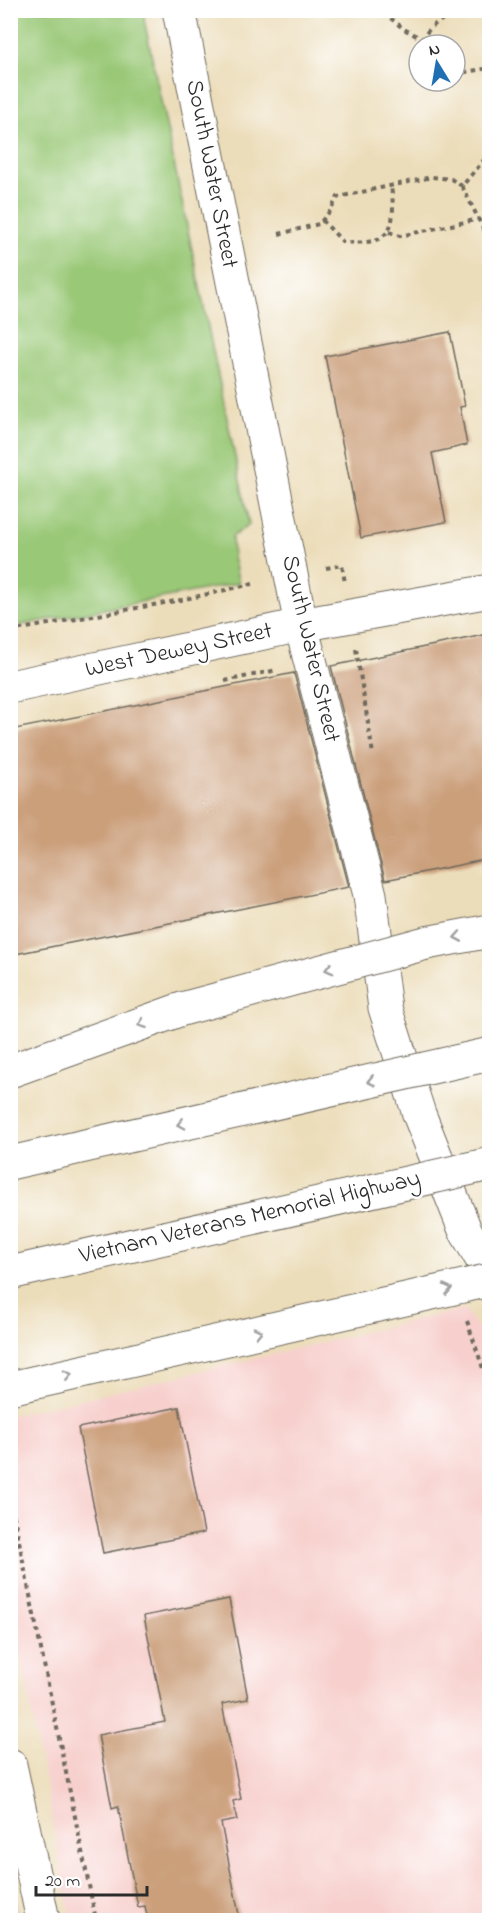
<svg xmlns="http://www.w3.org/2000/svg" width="500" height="1931" font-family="'Indie Flower',sans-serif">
<rect width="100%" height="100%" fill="#fff"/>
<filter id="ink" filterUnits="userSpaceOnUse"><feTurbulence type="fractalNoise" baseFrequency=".0167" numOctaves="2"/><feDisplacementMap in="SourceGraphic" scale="12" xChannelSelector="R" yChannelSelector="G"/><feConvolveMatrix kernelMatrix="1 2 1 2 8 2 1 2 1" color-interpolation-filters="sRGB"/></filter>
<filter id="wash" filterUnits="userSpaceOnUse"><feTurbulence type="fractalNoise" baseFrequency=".008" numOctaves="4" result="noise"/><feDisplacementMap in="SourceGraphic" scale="24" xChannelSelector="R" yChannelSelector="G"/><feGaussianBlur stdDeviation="1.35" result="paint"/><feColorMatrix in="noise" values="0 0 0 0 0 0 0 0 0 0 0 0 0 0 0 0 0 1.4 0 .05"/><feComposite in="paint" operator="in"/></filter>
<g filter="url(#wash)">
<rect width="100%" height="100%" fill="#ecddba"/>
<polygon fill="#f7d0cd" points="464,1309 490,1344 489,1920 71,1920 11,1603 10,1416"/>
<polygon fill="#d2bec3" points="11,1877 19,1920 11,1920"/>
<polygon fill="#99c876" stroke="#627a50" stroke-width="1.5" points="11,10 145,11 144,19 249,524 232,537 233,557 239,583 11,627"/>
<g id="blocks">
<g fill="#cb9f7a">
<polygon points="450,332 465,406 460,407 467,445 432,453 446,522 361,538 325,356"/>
<polygon points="489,634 489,859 385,880 331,666"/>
<polygon points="294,673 349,887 10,955 10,730"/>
<polygon points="179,1407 204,1533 103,1553 78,1428"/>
<polygon points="229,1599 248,1699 222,1704 241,1799 233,1801 237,1820 221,1823 240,1920 148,1920 145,1906 138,1907 118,1806 112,1808 98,1735 165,1722 144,1616"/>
</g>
</g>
</g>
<g filter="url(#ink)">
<use href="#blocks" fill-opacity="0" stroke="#6f695d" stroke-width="1.5"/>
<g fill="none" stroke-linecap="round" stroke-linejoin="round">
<defs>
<g id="street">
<polyline points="179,10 301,625 370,895 385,1008 419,1114 465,1230 490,1273"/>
<polyline points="10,687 301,625 490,591"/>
<polyline points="10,1765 43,1920"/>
</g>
<polyline id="highway" points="426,943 490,931"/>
</defs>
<use href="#street" stroke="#6f695d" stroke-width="35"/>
<use href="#highway" stroke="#6f695d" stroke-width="35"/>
<g stroke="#6f695d" stroke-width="4" stroke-dasharray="4.5 4.5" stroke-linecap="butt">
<path d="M389 10V17L404 29 422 39C433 22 446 16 465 12"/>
<polyline points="422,39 426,45"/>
<polyline points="455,72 459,73 490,68"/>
<polyline points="462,186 490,242"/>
<path d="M322 220 343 242C391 246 397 230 391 186"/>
<polyline points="389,232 400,236 479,219"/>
<polyline points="279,234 319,224 330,211 338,197 432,177 451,179 462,186 490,153"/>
<polyline points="326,568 342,565 345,583"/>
<polyline points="10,631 181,600 257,583"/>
<polyline points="356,649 373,754"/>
<polyline points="225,681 277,670"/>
<polyline points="467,1321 490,1389"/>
<polyline points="10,1497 96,1920"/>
</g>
<use href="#street" stroke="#fff" stroke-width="33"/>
<use href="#highway" stroke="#fff" stroke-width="33"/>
<defs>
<g id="highway-bridge">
<polyline points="10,1071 182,1009 426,943"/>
<polyline points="10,1163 490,1054"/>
<polyline points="10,1273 490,1164"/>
<polyline points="10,1388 490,1280"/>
</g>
</defs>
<use href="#highway-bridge" stroke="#6f695d" stroke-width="35" stroke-linecap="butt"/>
<use href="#highway-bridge" stroke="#fff" stroke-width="33"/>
</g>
<defs><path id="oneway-chevron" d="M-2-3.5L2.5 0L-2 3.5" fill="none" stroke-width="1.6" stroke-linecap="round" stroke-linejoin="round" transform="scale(1.5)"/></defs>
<g stroke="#a0a0a0">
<use href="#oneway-chevron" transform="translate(458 937) rotate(170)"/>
<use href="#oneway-chevron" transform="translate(329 969) rotate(165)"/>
<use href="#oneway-chevron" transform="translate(142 1024) rotate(160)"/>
<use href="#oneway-chevron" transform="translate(371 1081) rotate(167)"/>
<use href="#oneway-chevron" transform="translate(181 1124) rotate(167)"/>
<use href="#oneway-chevron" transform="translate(448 1289) rotate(-13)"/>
<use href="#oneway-chevron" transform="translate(258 1332) rotate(-13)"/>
<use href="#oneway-chevron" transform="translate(68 1375) rotate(-13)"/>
</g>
</g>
<g text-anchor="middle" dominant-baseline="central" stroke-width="5" stroke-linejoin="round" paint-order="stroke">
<g font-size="24" fill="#2b2b2b" stroke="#fff">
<text transform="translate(211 174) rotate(79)">South Water Street</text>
<text transform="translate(310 649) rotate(77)">South Water Street</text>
<text transform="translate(179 651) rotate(-12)">West Dewey Street</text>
<text transform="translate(250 1218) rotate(-13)">Vietnam Veterans Memorial Highway</text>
</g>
</g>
<rect width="500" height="1931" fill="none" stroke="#fff" stroke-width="36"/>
<g transform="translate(437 63) rotate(349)"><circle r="28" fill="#ffffff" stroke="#aaaaaa" stroke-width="1.5"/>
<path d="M0-4.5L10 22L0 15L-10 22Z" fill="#1f6fb2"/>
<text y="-9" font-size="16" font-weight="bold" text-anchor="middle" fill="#2b2b2b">N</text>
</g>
<path d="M36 1886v9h111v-9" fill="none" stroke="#2b2b2b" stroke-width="3"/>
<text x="45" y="1886" font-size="18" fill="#2b2b2b" stroke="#ffffff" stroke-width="4.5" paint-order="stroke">20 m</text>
</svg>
